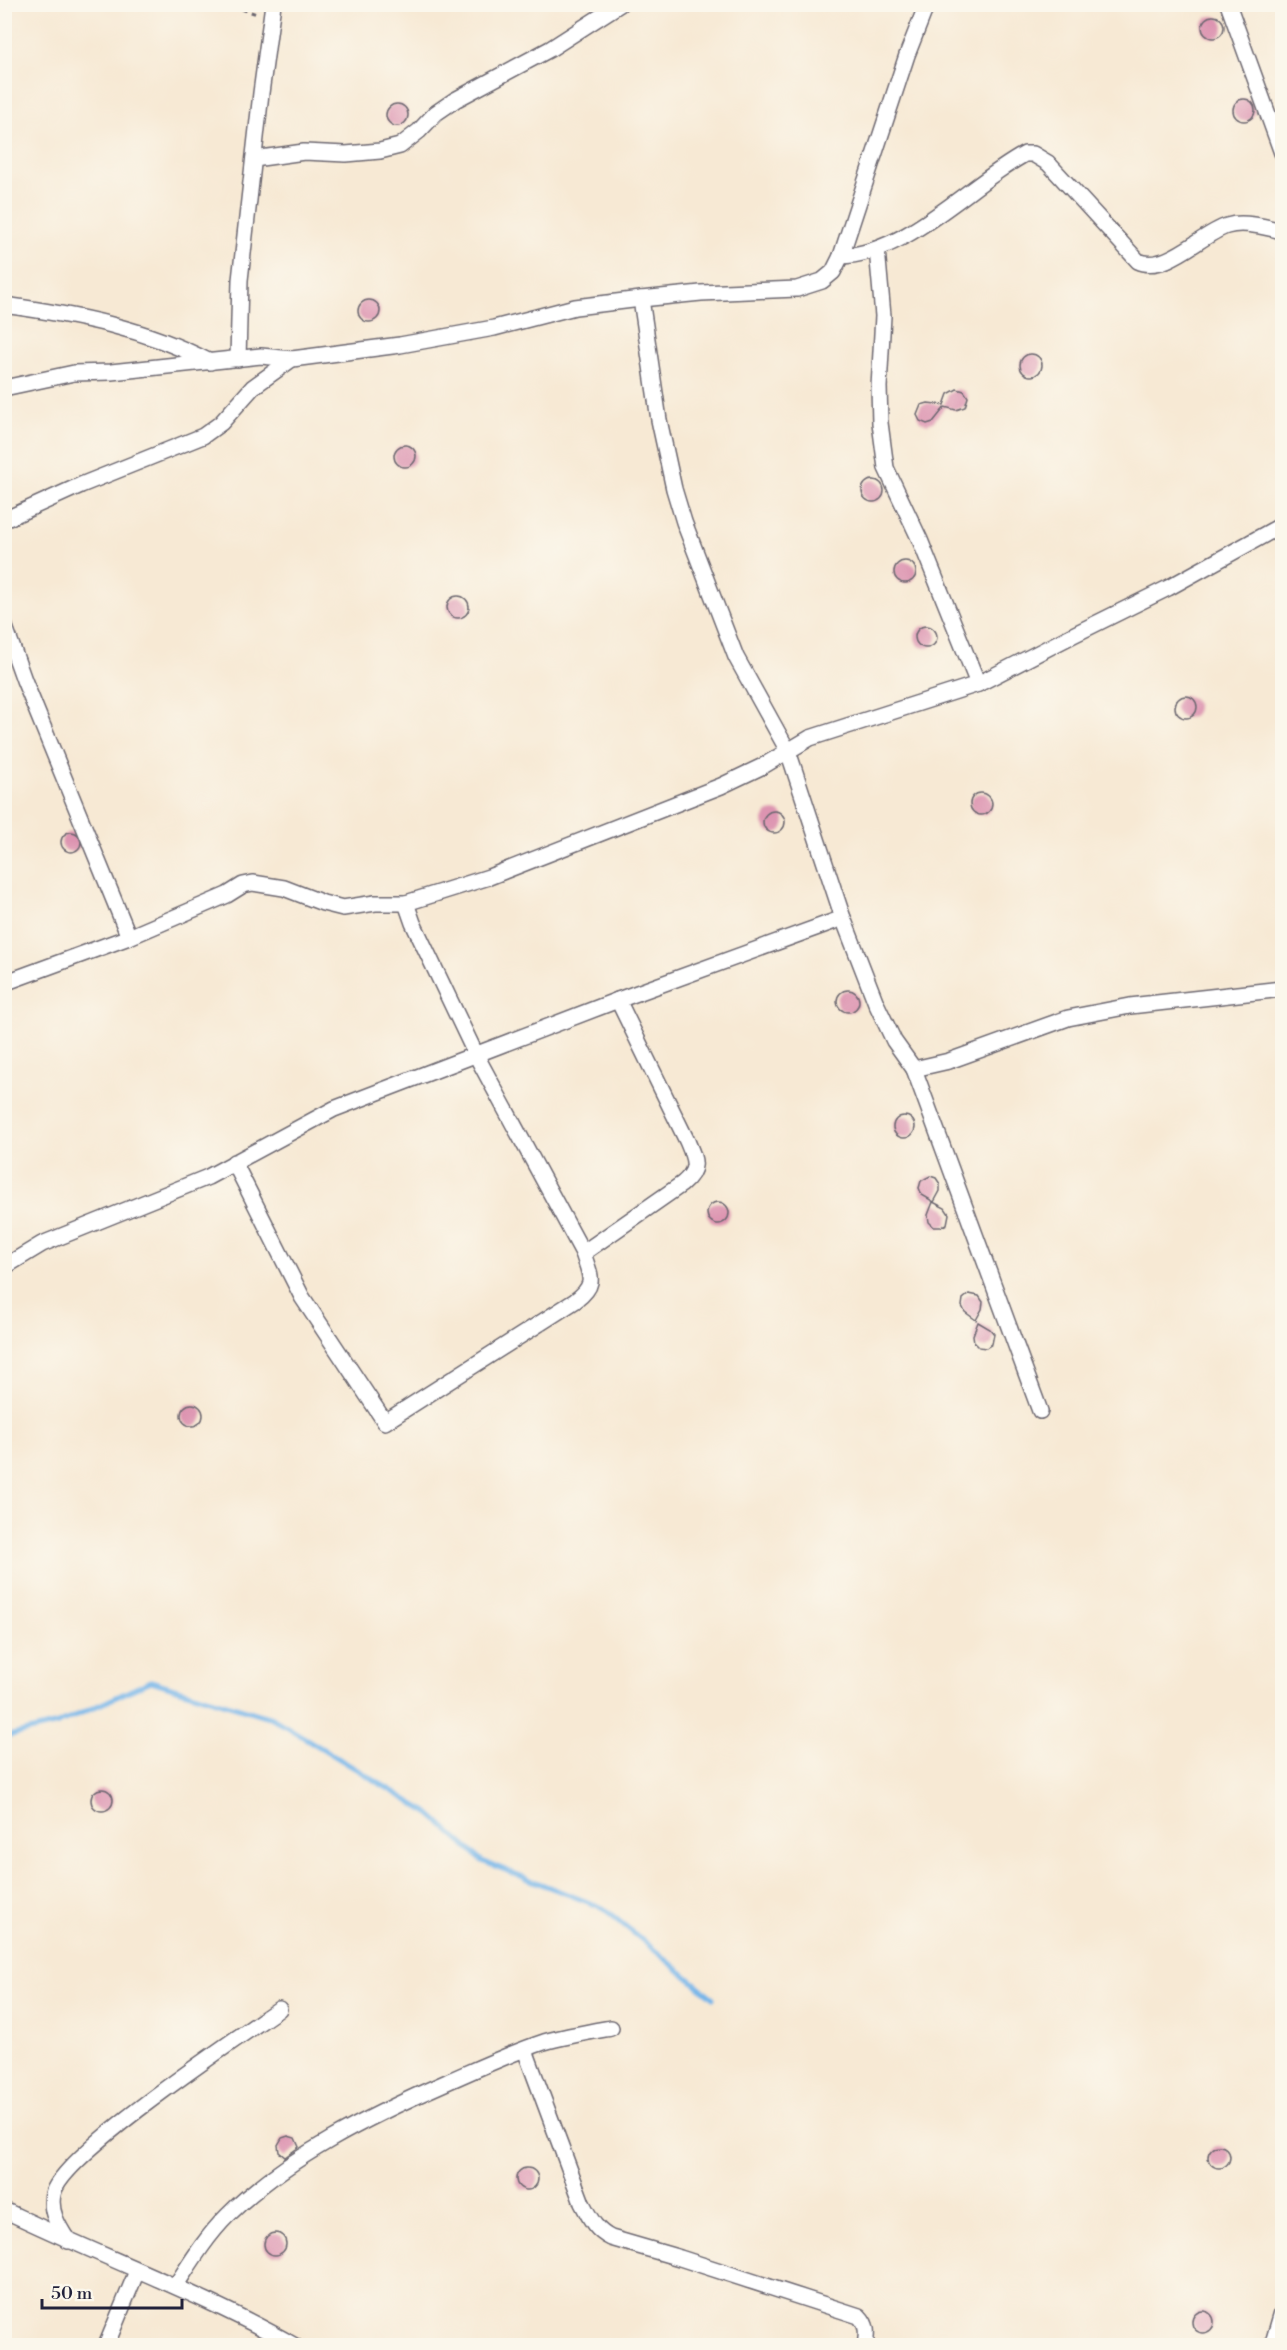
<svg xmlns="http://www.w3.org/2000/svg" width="1287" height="2350" font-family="'Libre Bodoni',serif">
<rect width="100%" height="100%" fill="#fbf7ec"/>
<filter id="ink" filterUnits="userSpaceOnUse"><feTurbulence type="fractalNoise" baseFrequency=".0167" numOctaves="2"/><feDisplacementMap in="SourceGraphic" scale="12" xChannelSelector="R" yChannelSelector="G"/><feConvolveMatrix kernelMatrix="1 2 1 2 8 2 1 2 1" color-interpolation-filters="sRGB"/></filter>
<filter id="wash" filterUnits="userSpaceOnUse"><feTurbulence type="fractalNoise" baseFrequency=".008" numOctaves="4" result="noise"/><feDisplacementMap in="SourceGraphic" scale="24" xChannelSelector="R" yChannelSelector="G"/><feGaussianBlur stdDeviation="1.35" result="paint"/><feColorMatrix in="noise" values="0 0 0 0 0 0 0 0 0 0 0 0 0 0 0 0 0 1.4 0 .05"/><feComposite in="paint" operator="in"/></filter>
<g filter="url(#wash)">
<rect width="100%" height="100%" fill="#f7e9d4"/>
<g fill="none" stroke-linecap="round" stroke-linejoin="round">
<polyline stroke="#74b5e9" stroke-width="5" points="4,1737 58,1724 151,1681 272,1718 430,1814 482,1861 603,1908 713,1998"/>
</g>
<g id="blocks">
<g fill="#dd94b1">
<circle cx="1213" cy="27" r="11"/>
<circle cx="1244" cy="110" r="11"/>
<circle cx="397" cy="115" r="11"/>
<circle cx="369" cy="311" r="11"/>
<circle cx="1031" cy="365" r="11"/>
<polygon points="957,389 964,391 968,397 965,407 956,410 945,407 933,422 927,424 920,421 917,415 921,405 928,403 944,405 948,394"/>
<circle cx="405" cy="456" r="11"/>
<circle cx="873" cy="491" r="11"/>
<circle cx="905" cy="572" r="11"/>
<circle cx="458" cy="607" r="11"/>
<circle cx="926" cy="637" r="11"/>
<circle cx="1186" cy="707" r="11"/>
<circle cx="981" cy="804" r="11"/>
<circle cx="774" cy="822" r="11"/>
<circle cx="71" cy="842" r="10"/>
<circle cx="848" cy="1001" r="11"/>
<circle cx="904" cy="1127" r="11"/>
<polygon points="930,1176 936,1178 940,1184 940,1191 934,1202 922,1195 919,1188 921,1181"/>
<polygon points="933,1202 945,1208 949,1214 947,1224 941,1227 934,1227 929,1222 928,1215"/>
<circle cx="718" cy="1213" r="11"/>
<polygon points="969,1294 979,1296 983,1302 982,1309 976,1320 965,1312 962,1306 963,1299"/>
<polygon points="978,1322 990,1329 994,1334 992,1344 986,1348 979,1347 974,1342 973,1335"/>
<circle cx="192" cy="1415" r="11"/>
<circle cx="102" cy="1800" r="11"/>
<polygon points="288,2136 295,2138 299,2147 285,2157 279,2152 278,2145 282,2138"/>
<circle cx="1219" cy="2157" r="11"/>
<circle cx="527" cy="2179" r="11"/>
<circle cx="275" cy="2244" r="11"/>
<circle cx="1203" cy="2322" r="11"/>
</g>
</g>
</g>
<g filter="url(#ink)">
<use href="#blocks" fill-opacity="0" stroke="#6d6871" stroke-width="1.5"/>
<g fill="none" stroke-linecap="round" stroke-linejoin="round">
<defs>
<g id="street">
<polyline points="1228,4 1282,153"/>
<polyline points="254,159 304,152 346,154 380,151 400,146 419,131 436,113 455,100 550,49 620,4"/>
<polyline points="877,249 883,316 879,387 880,423 886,468 920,540 978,684"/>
<path d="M841 256C907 254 968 185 1025 154H1033L1048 163 1138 261C1166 274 1201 234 1227 226 1243 221 1266 227 1282 231"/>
<polyline points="641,299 659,420 674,489 684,522 736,657 788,751 843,918 876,1003 894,1041 914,1069 949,1061 1068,1018 1130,1006 1282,989"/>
<path d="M4 305C76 315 145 328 210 362"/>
<polyline points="238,359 240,280 261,93 273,4"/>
<polyline points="4,388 74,373 111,372 261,356 292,359 400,345 494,328 575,307 641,299 701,293 797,289 822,281 833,272 841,256 907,55 927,4"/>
<polyline points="4,520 81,485 203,436 221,423 253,387 292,359"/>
<polyline points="4,624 24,680 129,937"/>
<polyline points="4,983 129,937 227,895 243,885 253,883 284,888 323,903 343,908 375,903 406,903"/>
<polyline points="914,1069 1040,1411"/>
<path d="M234 1162 302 1297 385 1422 575 1301C598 1284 590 1276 583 1253L476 1055 413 923 406 903 489 877 721 786 763 766 810 738 978 684 1073 635 1168 588 1282 525"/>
<path d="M583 1253 682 1184C700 1169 695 1160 687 1141L618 1000"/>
<polyline points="4,1267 42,1244 208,1177 334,1109 618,1000 843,918"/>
<path d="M525 2050 582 2203C590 2218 595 2230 611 2238L680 2258 859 2316C868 2325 867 2333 865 2346"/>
<path d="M4 2210C101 2257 202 2293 295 2346"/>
<path d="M68 2241C59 2227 49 2212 53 2194 61 2155 239 2037 279 2009"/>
<path d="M176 2285C191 2262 207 2236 227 2216 286 2157 372 2115 447 2082 479 2068 511 2053 544 2042 566 2036 589 2032 611 2028"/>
<polyline points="106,2346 137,2271"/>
<polyline points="1272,2346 1282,2312"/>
</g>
</defs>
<use href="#street" stroke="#6d6871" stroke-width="18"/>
<polyline stroke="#6d6871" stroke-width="3" stroke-dasharray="4.5 4.5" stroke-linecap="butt" points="225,4 257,14"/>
<use href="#street" stroke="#fff" stroke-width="15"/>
</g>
</g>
<rect width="1287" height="2350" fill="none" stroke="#fbf7ec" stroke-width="24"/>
<path d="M42 2299v9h140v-9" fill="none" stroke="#22223b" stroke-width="3"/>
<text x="51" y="2299" font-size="18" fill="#22223b" stroke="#fbf7ec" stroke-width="4.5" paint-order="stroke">50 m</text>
</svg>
